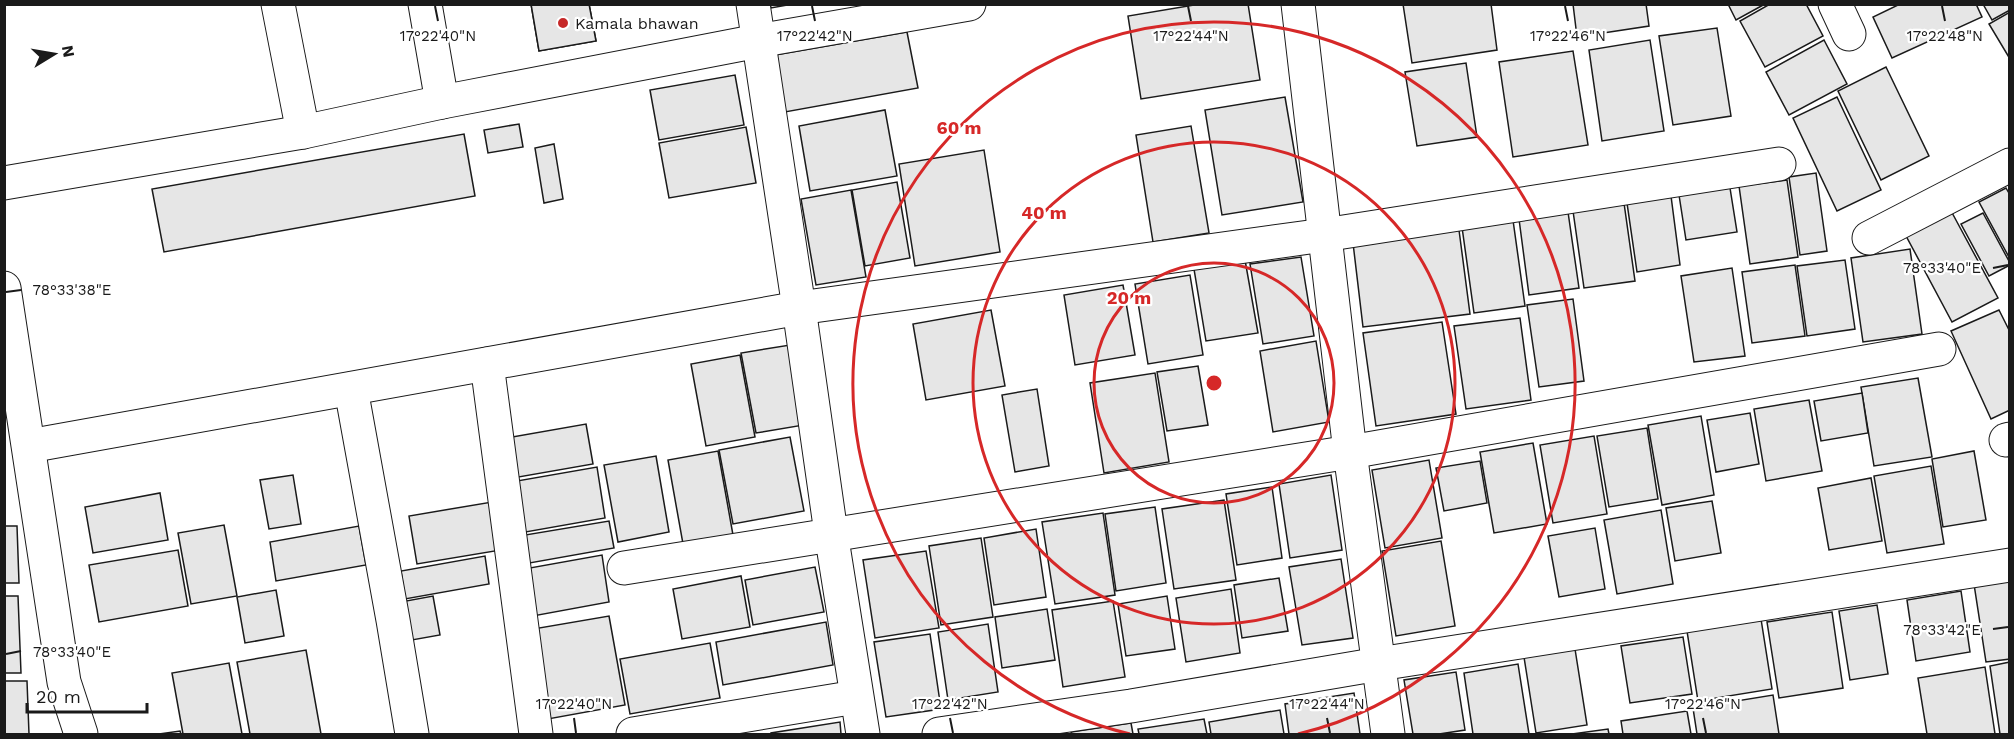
<svg xmlns="http://www.w3.org/2000/svg" width="2014" height="739" font-family="'Work Sans',sans-serif">
<rect width="100%" height="100%" fill="#fff"/>
<g fill="#e6e6e6" stroke="#1a1a1a" stroke-width="1.5">
<polygon points="531,4 589,4 596,41 539,51"/>
<polygon points="531,4 589,4 596,41 539,51"/>
<polygon points="770,4 793,4 771,8"/>
<polygon points="1200,4 1248,4 1260,80 1141,99 1128,16"/>
<polygon points="1403,4 1491,4 1497,50 1412,63"/>
<polygon points="1573,4 1646,4 1649,26 1577,37"/>
<polygon points="1728,4 1765,4 1736,20"/>
<polygon points="1770,4 1806,4 1823,36 1765,67 1740,21"/>
<polygon points="1900,4 1976,4 1982,17 1892,58 1873,17"/>
<polygon points="1983,4 2010,4 2010,10 1992,20"/>
<polygon points="2010,12 2010,59 1989,24"/>
<polygon points="1717,28 1731,116 1673,125 1659,36"/>
<polygon points="907,32 918,88 785,112 775,55"/>
<polygon points="1650,40 1664,131 1602,141 1589,50"/>
<polygon points="1824,40 1847,84 1789,115 1766,72"/>
<polygon points="1573,51 1588,145 1513,157 1499,62"/>
<polygon points="1466,63 1477,137 1417,146 1405,72"/>
<polygon points="1886,67 1929,156 1881,180 1838,91"/>
<polygon points="735,75 744,125 659,140 650,90"/>
<polygon points="1285,97 1303,202 1222,215 1205,110"/>
<polygon points="1837,97 1881,190 1837,211 1793,118"/>
<polygon points="885,110 897,176 810,191 799,126"/>
<polygon points="519,124 523,147 488,153 484,130"/>
<polygon points="1191,126 1209,233 1153,242 1136,135"/>
<polygon points="746,127 756,183 669,198 659,143"/>
<polygon points="464,134 475,196 164,252 152,189"/>
<polygon points="554,144 563,199 544,203 535,148"/>
<polygon points="984,150 1000,252 915,266 899,164"/>
<polygon points="1816,173 1827,251 1800,255 1789,177"/>
<polygon points="1787,180 1798,257 1750,264 1739,186"/>
<polygon points="897,182 910,258 865,266 852,190"/>
<polygon points="1730,188 1737,232 1686,240 1679,195"/>
<polygon points="2006,188 2010,195 2010,259 1979,202"/>
<polygon points="851,190 866,277 816,285 801,199"/>
<polygon points="1671,196 1680,265 1637,272 1627,203"/>
<polygon points="1624,203 1635,281 1584,288 1573,211"/>
<polygon points="1950,209 1998,298 1952,322 1905,234"/>
<polygon points="1568,212 1579,288 1529,295 1519,219"/>
<polygon points="1512,213 1525,306 1474,313 1461,220"/>
<polygon points="1983,213 2010,263 2010,265 1989,276 1961,224"/>
<polygon points="1459,230 1470,314 1363,327 1353,243"/>
<polygon points="1910,249 1922,334 1863,342 1851,258"/>
<polygon points="1301,257 1314,336 1263,344 1250,264"/>
<polygon points="1245,260 1258,333 1206,341 1194,269"/>
<polygon points="1845,260 1855,329 1807,336 1797,266"/>
<polygon points="1795,265 1805,336 1752,343 1742,272"/>
<polygon points="1732,268 1745,356 1694,362 1681,276"/>
<polygon points="1190,275 1203,355 1148,364 1135,284"/>
<polygon points="1123,285 1135,355 1075,365 1064,295"/>
<polygon points="1573,299 1584,381 1539,387 1527,305"/>
<polygon points="991,310 1005,386 926,400 913,324"/>
<polygon points="1999,310 2010,332 2010,410 1991,419 1951,331"/>
<polygon points="1520,318 1531,400 1466,409 1454,326"/>
<polygon points="1442,322 1456,414 1376,426 1363,333"/>
<polygon points="1316,341 1329,422 1273,432 1260,351"/>
<polygon points="790,345 804,425 756,433 741,353"/>
<polygon points="740,355 755,437 706,446 691,364"/>
<polygon points="1198,366 1208,425 1167,431 1157,372"/>
<polygon points="1155,373 1169,462 1104,473 1090,383"/>
<polygon points="1918,378 1932,457 1874,466 1861,387"/>
<polygon points="1037,389 1049,466 1015,472 1002,395"/>
<polygon points="1862,393 1868,433 1821,441 1814,401"/>
<polygon points="1809,400 1822,471 1766,481 1754,409"/>
<polygon points="1750,413 1759,464 1716,472 1707,420"/>
<polygon points="1701,416 1714,495 1662,505 1648,425"/>
<polygon points="586,424 593,464 513,478 506,438"/>
<polygon points="1647,428 1658,499 1609,507 1597,436"/>
<polygon points="1594,436 1607,514 1553,523 1540,445"/>
<polygon points="790,437 804,511 733,524 719,450"/>
<polygon points="1533,443 1547,524 1494,533 1480,452"/>
<polygon points="718,451 733,535 683,544 668,460"/>
<polygon points="1974,451 1986,520 1943,527 1932,459"/>
<polygon points="656,456 669,532 618,542 604,465"/>
<polygon points="1429,460 1442,538 1385,548 1372,470"/>
<polygon points="1480,461 1487,503 1444,511 1436,468"/>
<polygon points="1931,466 1944,544 1887,553 1874,476"/>
<polygon points="597,467 605,518 520,533 511,482"/>
<polygon points="293,475 301,524 269,529 260,480"/>
<polygon points="1331,475 1342,550 1290,558 1279,484"/>
<polygon points="1871,478 1882,541 1829,550 1818,488"/>
<polygon points="1272,487 1282,558 1237,565 1226,494"/>
<polygon points="160,493 168,540 93,553 85,507"/>
<polygon points="1224,500 1236,580 1174,589 1162,509"/>
<polygon points="1712,501 1721,553 1675,561 1666,508"/>
<polygon points="492,502 501,550 417,564 409,516"/>
<polygon points="1155,507 1166,583 1116,591 1105,514"/>
<polygon points="1661,510 1673,584 1617,594 1604,520"/>
<polygon points="1103,513 1115,595 1055,604 1042,522"/>
<polygon points="609,521 614,548 524,564 519,536"/>
<polygon points="224,525 237,596 191,604 178,533"/>
<polygon points="4,526 17,526 19,583 4,583"/>
<polygon points="359,526 366,565 276,581 270,542"/>
<polygon points="1595,528 1605,589 1559,597 1548,536"/>
<polygon points="1036,529 1046,597 994,605 984,538"/>
<polygon points="981,538 993,617 941,625 929,546"/>
<polygon points="1441,541 1455,626 1396,636 1382,551"/>
<polygon points="178,550 188,606 99,622 89,565"/>
<polygon points="926,551 939,628 875,638 863,560"/>
<polygon points="602,555 609,602 533,616 524,569"/>
<polygon points="485,556 489,584 405,599 401,571"/>
<polygon points="1341,559 1353,638 1302,645 1289,567"/>
<polygon points="815,567 824,612 753,625 745,580"/>
<polygon points="741,576 750,627 682,639 673,589"/>
<polygon points="1279,578 1288,631 1242,638 1234,585"/>
<polygon points="2010,578 2010,659 1986,662 1974,584"/>
<polygon points="1231,589 1240,653 1186,662 1176,598"/>
<polygon points="276,590 284,636 245,643 237,597"/>
<polygon points="1961,591 1970,652 1916,661 1907,600"/>
<polygon points="4,596 18,596 21,673 4,673"/>
<polygon points="433,596 440,635 412,640 406,601"/>
<polygon points="1167,596 1175,649 1126,656 1118,604"/>
<polygon points="1113,601 1125,677 1063,687 1052,610"/>
<polygon points="1877,605 1888,674 1850,680 1839,611"/>
<polygon points="1047,609 1055,660 1002,668 995,617"/>
<polygon points="1832,612 1843,688 1779,698 1767,622"/>
<polygon points="609,616 625,705 548,719 533,629"/>
<polygon points="1761,619 1772,689 1698,701 1687,631"/>
<polygon points="826,622 833,665 723,685 716,642"/>
<polygon points="988,624 998,692 948,700 938,632"/>
<polygon points="930,634 941,709 886,717 874,642"/>
<polygon points="1683,637 1692,694 1630,703 1621,646"/>
<polygon points="710,643 720,698 630,714 620,659"/>
<polygon points="1575,649 1587,725 1536,733 1524,657"/>
<polygon points="306,650 321,734 250,734 237,662"/>
<polygon points="2010,662 2010,734 2000,734 1990,666"/>
<polygon points="229,663 242,734 183,734 172,673"/>
<polygon points="1518,664 1529,734 1473,734 1464,673"/>
<polygon points="1985,667 1995,734 1927,734 1918,678"/>
<polygon points="1456,672 1465,730 1439,734 1413,734 1404,680"/>
<polygon points="4,681 27,681 29,734 4,734"/>
<polygon points="1354,693 1360,734 1289,734 1285,704"/>
<polygon points="1773,695 1779,734 1697,734 1693,708"/>
<polygon points="1280,710 1284,734 1211,734 1209,722"/>
<polygon points="1687,711 1691,734 1623,734 1621,721"/>
<polygon points="1204,719 1207,734 1139,734 1138,729"/>
<polygon points="840,722 841,734 771,734 771,733"/>
<polygon points="1131,723 1133,734 1072,734 1071,732"/>
<polygon points="1608,729 1609,734 1572,734"/>
<polygon points="180,731 181,734 159,734"/>
</g>
<g fill="none" stroke-linecap="round" stroke-linejoin="round">
<defs>
<g id="minor">
<polyline points="278,4 303,132"/>
<polyline points="425,4 442,102"/>
<polyline points="753,4 799,308 831,533 863,734"/>
<polyline points="1298,4 1350,452 1388,734"/>
<polyline points="1835,4 1849,34"/>
<polyline points="4,183 303,132 442,102 758,41 969,4"/>
<polyline points="1869,238 2010,165"/>
<polyline points="4,288 64,682 81,734"/>
<polyline points="487,364 536,734"/>
<polyline points="351,389 393,620 412,734"/>
<polyline points="2006,440 2010,439"/>
<polyline points="29,446 799,308 1324,235 1779,164"/>
<polyline points="624,568 1350,452 1939,349"/>
<polyline points="633,734 856,697"/>
<polyline points="939,734 1131,706 1379,664 2010,565"/>
</g>
</defs>
<use href="#minor" stroke="#1a1a1a" stroke-width="35"/>
<use href="#minor" stroke="#fff" stroke-width="33"/>
</g>
<path fill="none" stroke="#1a1a1a" stroke-width="2" d="M435 6 438 21M812 6 815 21M1188 6 1191 21M1565 6 1568 21M1942 6 1945 21M1993 268 2008 265M6 292 21 290M1993 629 2008 627M6 654 21 651M574 718 576 733M950 718 953 733M1327 718 1330 733M1703 718 1706 733"/>
<g fill="none" stroke="#d62828" stroke-width="3">
<circle cx="1214" cy="383" r="120"/>
<circle cx="1214" cy="383" r="241"/>
<path d="M1130 734A361 361 0 1 1 1298 734"/>
</g>
<circle fill="#c62828" stroke="#fff" stroke-width="2" cx="563" cy="23" r="6"/>
<g text-anchor="middle" dominant-baseline="central" stroke-width="4.5" stroke-linejoin="round" paint-order="stroke">
<g font-size="16" fill="#1a1a1a" stroke="#fff" text-anchor="start">
<text x="575" y="23">Kamala bhawan</text>
</g>
</g>
<g font-size="15" text-anchor="middle" fill="#1a1a1a" stroke="#fff" stroke-width="4.5" stroke-linejoin="round" paint-order="stroke">
<text x="438" y="41">17°22'40"N</text>
<text x="815" y="41">17°22'42"N</text>
<text x="1191" y="41">17°22'44"N</text>
<text x="1568" y="41">17°22'46"N</text>
<text x="1945" y="41">17°22'48"N</text>
<text x="1942" y="273">78°33'40"E</text>
<text x="72" y="295">78°33'38"E</text>
<text x="1942" y="635">78°33'42"E</text>
<text x="72" y="657">78°33'40"E</text>
<text x="574" y="709">17°22'40"N</text>
<text x="950" y="709">17°22'42"N</text>
<text x="1327" y="709">17°22'44"N</text>
<text x="1703" y="709">17°22'46"N</text>
</g>
<circle cx="1214" cy="383" r="9" fill="#d62828" stroke="#fff" stroke-width="3"/>
<g font-size="18" text-anchor="middle" font-weight="bold" fill="#d62828" stroke="#fff" stroke-width="4.5" stroke-linejoin="round" paint-order="stroke">
<text x="959" y="134">60 m</text>
<text x="1044" y="219">40 m</text>
<text x="1129" y="304">20 m</text>
</g>
<rect width="2014" height="739" fill="none" stroke="#1a1a1a" stroke-width="12"/>
<g transform="translate(54 54) rotate(79)" stroke="#ffffff" stroke-width="4.5" paint-order="stroke">
<path d="M0-4.5L10 22L0 15L-10 22Z" fill="#1a1a1a"/>
<text y="-9" font-size="16" font-weight="bold" text-anchor="middle" fill="#1a1a1a">N</text>
</g>
<path d="M27 703v9h120v-9" fill="none" stroke="#1a1a1a" stroke-width="3"/>
<text x="36" y="703" font-size="18" fill="#1a1a1a" stroke="#ffffff" stroke-width="4.5" paint-order="stroke">20 m</text>
</svg>
